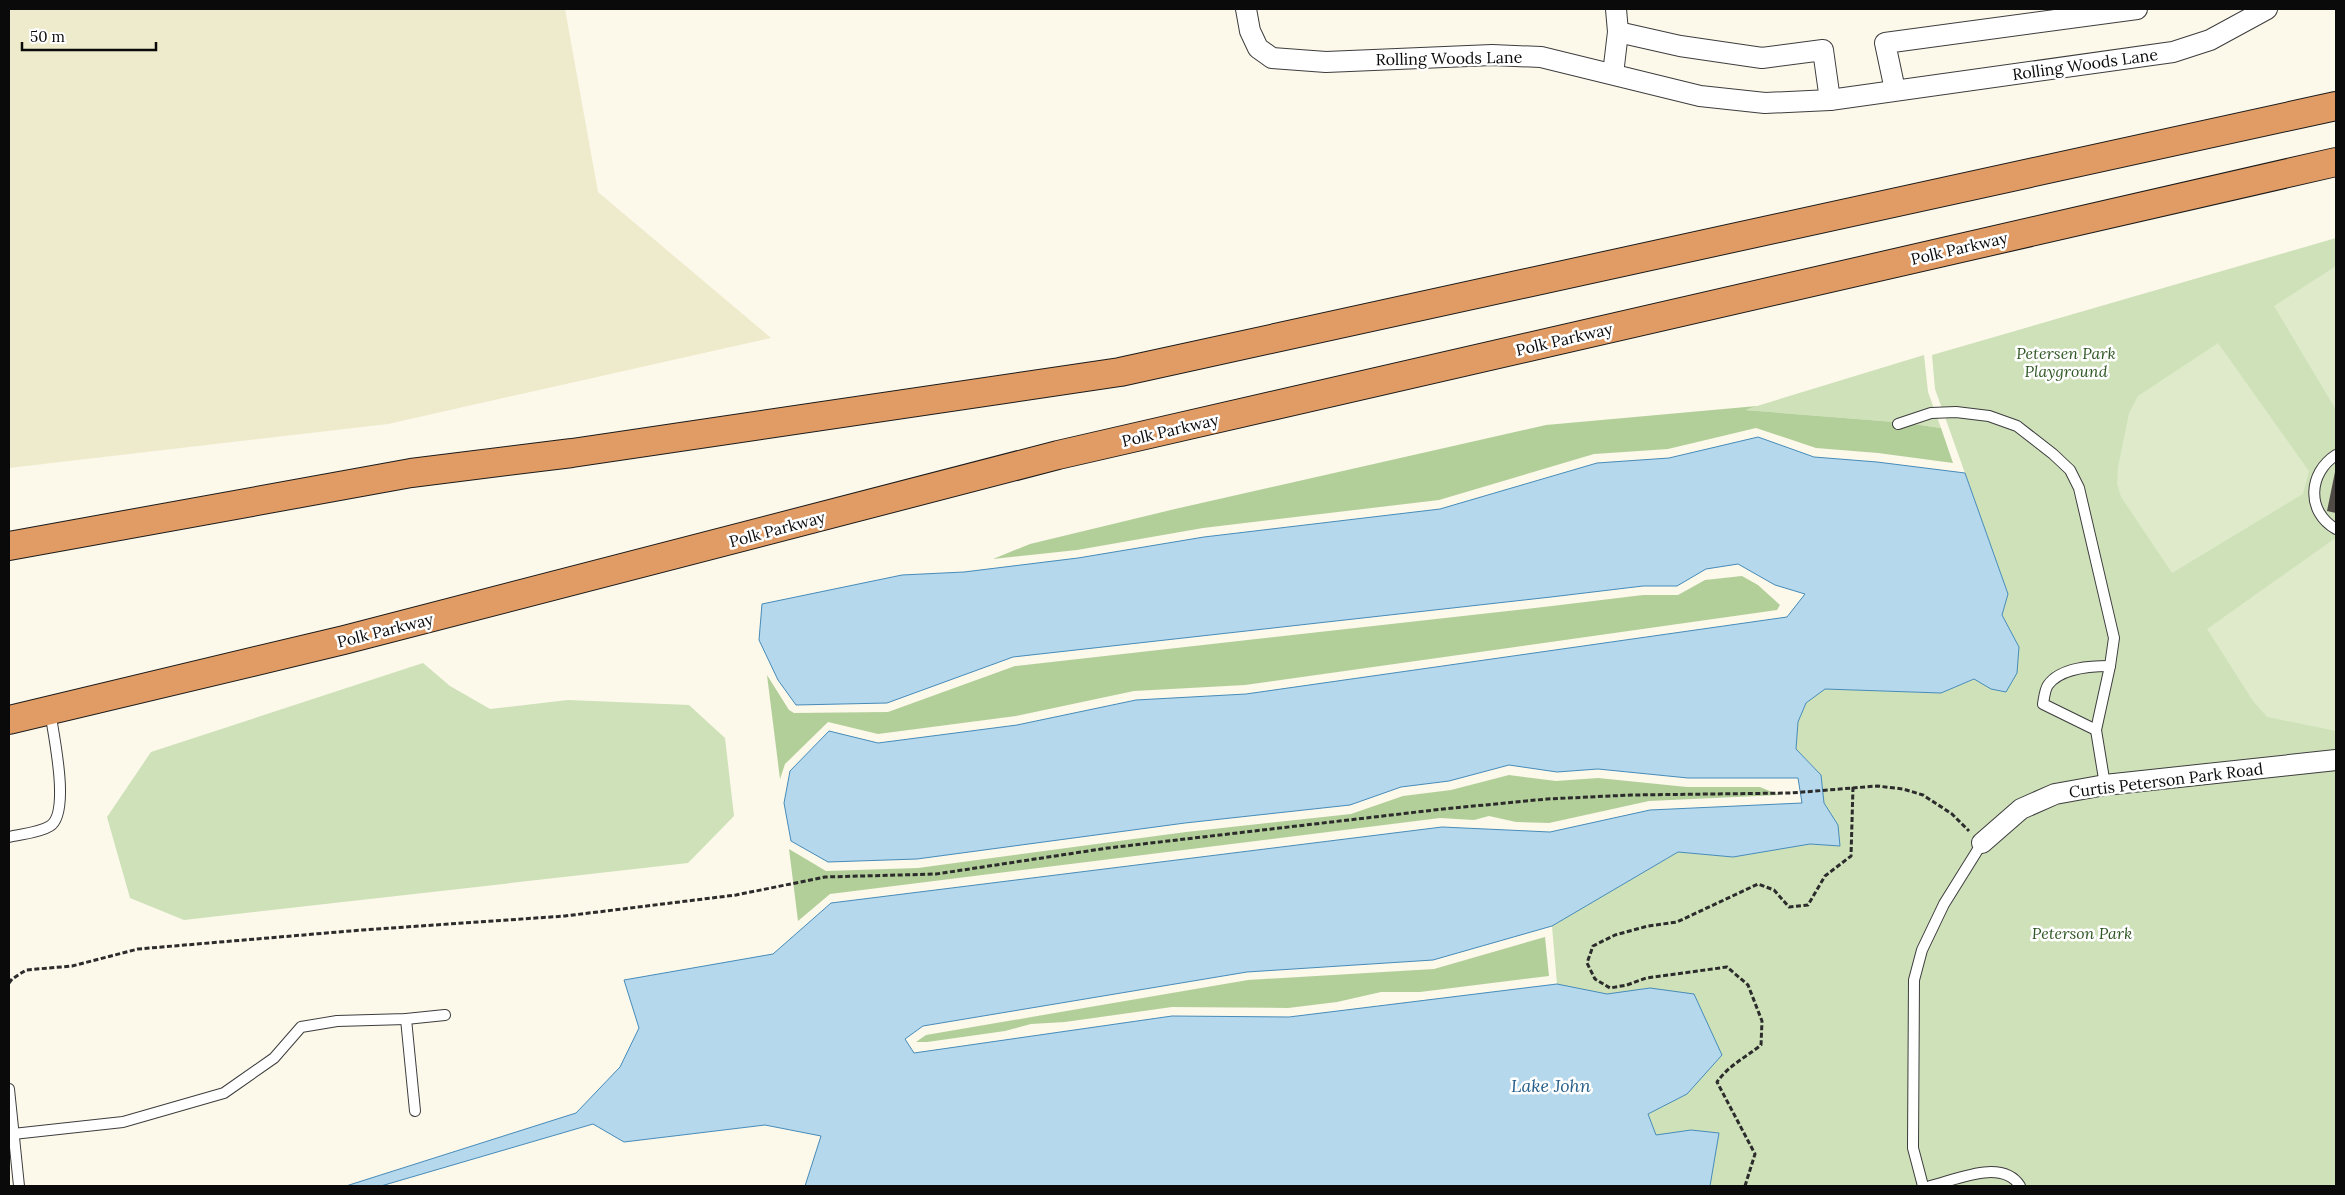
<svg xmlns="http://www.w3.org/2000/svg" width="2345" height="1195" font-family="Lora,serif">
<rect width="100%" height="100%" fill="#fcf8ea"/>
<polygon fill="#eeebcd" points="9,9 565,9 598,192 771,338 388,424 9,468"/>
<g fill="#cee1b9">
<polygon points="2336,238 2336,1186 1710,1186 1719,1133 1691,1130 1656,1135 1648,1114 1687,1094 1650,988 1607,994 1557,984 1552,926 1678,852 1733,857 1810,844 1840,846 1838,825 1824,803 1821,775 1796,749 1798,722 1806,703 1825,689 1941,693 1975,679 1991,689 2019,647 2002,615 2008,594 1935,389 1932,355"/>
<polygon points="1924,355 1928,392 1941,428 1907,423 1744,410"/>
<polygon points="423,663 450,686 490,709 568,700 689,705 725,738 734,816 688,863 184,920 130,898 107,817 151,752"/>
</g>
<g fill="#b2cf9a">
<polygon points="1757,406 1745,410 1907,423 1941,428 1953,463 1878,453 1816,448 1756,428 1668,449 1594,454 1439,500 1203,528 1077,550 993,559 1030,544 1175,509 1546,425"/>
<polygon points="1742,576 1758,585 1780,605 1777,610 1245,685 1134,691 1016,716 878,734 828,722 785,764 780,779 767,675 789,710 794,713 888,712 1015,666 1552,606 1643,595 1678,595 1705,580"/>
<polygon points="1509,775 1556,781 1598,778 1687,787 1760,787 1779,795 1649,801 1549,823 1516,822 1489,816 1474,820 1440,818 830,894 798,921 789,849 826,871 918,868 1186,832 1351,814 1403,796 1451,790"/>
<polygon points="1545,937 1549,976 1420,992 1381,992 1337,1002 1288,1008 1172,1007 1065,1022 1031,1024 1005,1031 927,1042 916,1042 926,1035 1248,980 1434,969"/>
</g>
<g fill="#deeac9">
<polygon points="2336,266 2336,410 2274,306"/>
<polygon points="2218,343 2309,471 2303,494 2172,573 2121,497 2117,484 2118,467 2129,413 2138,396"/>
<polygon points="2334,539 2336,540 2336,731 2267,717 2253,701 2207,629"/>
</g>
<polygon fill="#b5d8ec" stroke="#468bb9" points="1758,437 1814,457 1877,462 1965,473 2008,594 2002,615 2019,647 2017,673 2006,692 1991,689 1974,679 1941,693 1825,689 1806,703 1798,722 1796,749 1821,775 1824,803 1838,825 1840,846 1810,844 1733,857 1678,852 1552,926 1433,960 1247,972 923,1026 905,1039 914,1053 1172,1016 1289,1017 1557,984 1607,994 1650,988 1694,994 1722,1055 1687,1094 1648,1114 1656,1135 1691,1130 1719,1133 1710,1186 805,1186 821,1136 765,1125 624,1142 593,1124 381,1186 346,1186 576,1113 620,1067 639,1028 624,980 773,954 831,903 1442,827 1550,832 1650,810 1802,803 1798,778 1688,778 1598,769 1557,772 1509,765 1449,781 1401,787 1350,805 1185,823 917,859 828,862 791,841 784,803 790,771 829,731 878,743 1017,725 1136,700 1246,694 1787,617 1805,594 1775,585 1738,564 1706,569 1677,586 1643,586 1551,597 1013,657 887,703 796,705 778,680 759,640 762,604 902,575 964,572 1078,558 1204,537 1440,509 1597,463 1669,458"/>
<polygon fill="#514b48" points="2335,472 2336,472 2336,513 2327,511"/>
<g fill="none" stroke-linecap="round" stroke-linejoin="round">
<defs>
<g id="service">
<polyline points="1898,424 1931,413 1956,412 1989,416 2017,426 2053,454 2070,470 2079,488 2114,638 2110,666 2096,730 2105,785"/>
<path d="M2336 455C2308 473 2306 512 2336 529"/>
<path d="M2096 730 2043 704C2044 698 2045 689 2048 685 2061 667 2092 666 2110 666"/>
<path d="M9 837C21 834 39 833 50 826 71 813 53 733 50 711"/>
<polyline points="406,1019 415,1111"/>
<polyline points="9,1089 19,1186"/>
<polyline points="13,1134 123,1122 224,1093 274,1058 301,1027 337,1021 406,1019 445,1015"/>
<polyline points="1923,1186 1913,1148 1914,980 1922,950 1944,904 1982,843"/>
<path d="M1930 1186C1956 1180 2002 1158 2020 1186"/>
</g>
<g id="minor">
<polyline points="1246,9 1250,31 1258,48 1272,58 1326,62 1492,55 1541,57 1700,96 1765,103 1830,100 2173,52 2210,40 2267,9"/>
<polyline points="1618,32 1680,46 1762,58 1823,50 1830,100"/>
<polyline points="1613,74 1618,32 1616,9"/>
<polyline points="1895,90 1885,43 2137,9"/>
<polyline points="1982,843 2021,809 2055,794 2105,785 2336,760"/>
</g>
<g id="motorway">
<polyline points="9,546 411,473 572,453 1120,372 2336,106"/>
<polyline points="9,720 344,640 1058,455 2336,162"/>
</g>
</defs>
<use href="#service" stroke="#3d3d3d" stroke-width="12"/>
<use href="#minor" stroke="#3d3d3d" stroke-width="22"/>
<use href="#motorway" stroke="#1b1b1b" stroke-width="30"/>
<g stroke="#2c2c2c" stroke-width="3" stroke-dasharray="5 2.5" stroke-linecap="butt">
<polyline points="9,983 12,979 26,970 72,966 138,949 362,930 565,916 736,895 825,877 936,874 1108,848 1443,809 1547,799 1631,795 1791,793 1877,786 1903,789 1923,795 1952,814 1969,831"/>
<path d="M1745 1186 1755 1154 1717 1082C1729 1065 1745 1058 1761 1045L1762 1021 1748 985 1727 967 1646 978 1627 985 1610 988 1595 979 1587 963 1593 946 1615 935 1648 926 1677 922 1758 884 1774 890 1789 907 1808 905 1825 876 1851 856 1853 787"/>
</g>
<use href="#service" stroke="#fff" stroke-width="10"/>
<use href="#minor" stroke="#fff" stroke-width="20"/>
<use href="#motorway" stroke="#e09c64" stroke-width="28"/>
</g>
<g text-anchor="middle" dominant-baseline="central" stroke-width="5" stroke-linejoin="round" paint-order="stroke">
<g font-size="16" fill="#0a0a0a" stroke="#fff">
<text transform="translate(1449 58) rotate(-1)">Rolling Woods Lane</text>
<text transform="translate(2085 64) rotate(-8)">Rolling Woods Lane</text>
<text transform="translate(1959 248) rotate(-13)">Polk Parkway</text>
<text transform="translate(1564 339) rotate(-13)">Polk Parkway</text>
<text transform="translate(1170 430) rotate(-13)">Polk Parkway</text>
<text transform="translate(777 529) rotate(-15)">Polk Parkway</text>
<text transform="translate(385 630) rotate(-14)">Polk Parkway</text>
<text transform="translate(2166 780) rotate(-7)">Curtis Peterson Park Road</text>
</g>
<g font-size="16" font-style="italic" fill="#2f5724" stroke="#fff">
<text x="2066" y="353">Petersen Park<tspan x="2066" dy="18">Playground</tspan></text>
<text x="2082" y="933">Peterson Park</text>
</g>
<g font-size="18" font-style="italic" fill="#265e89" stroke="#fff">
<text x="1551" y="1085">Lake John</text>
</g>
</g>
<rect width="2345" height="1195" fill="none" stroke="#0a0a0a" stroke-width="20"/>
<path d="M22 42v8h134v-8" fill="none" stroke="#0a0a0a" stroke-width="2.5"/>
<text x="30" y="42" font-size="15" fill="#0a0a0a" stroke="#ffffff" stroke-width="4" paint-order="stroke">50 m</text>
</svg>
